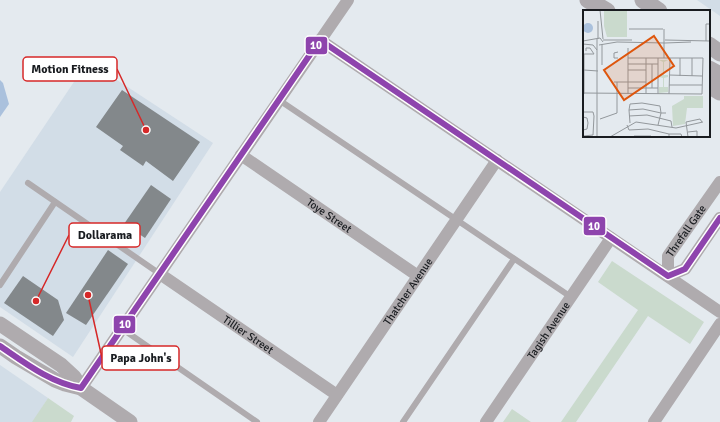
<svg xmlns="http://www.w3.org/2000/svg" width="720" height="422" font-family="Signika,sans-serif">
<rect width="100%" height="100%" fill="#e4eaef"/>
<g fill="#d2dde7">
<polygon points="697,0 720,0 720,16"/>
<polygon points="88,61 213,143 73,357 0,307 0,192"/>
<polygon points="0,365 48,398 33,422 0,422"/>
</g>
<g fill="#cadacd">
<polygon points="612,261 704,322 690,344 648,316 576,422 561,422 638,310 598,282"/>
<polygon points="48,398 74,416 71,422 32,422"/>
<polygon points="512,409 531,422 503,422"/>
</g>
<polygon fill="#aac1dd" points="0,80 3,83 9,104 0,117"/>
<g fill="#83888b">
<polygon points="122,90 200,142 173,181 146,161 143,166 120,150 123,146 96,127"/>
<polygon points="151,185 171,199 145,238 124,224"/>
<polygon points="108,250 128,264 86,325 66,313"/>
<polygon points="23,276 58,300 64,320 53,336 4,303"/>
</g>
<g fill="none" stroke-linecap="round" stroke-linejoin="round">
<g stroke="#afabae" stroke-width="6">
<polyline points="279,100 571,297"/>
<polyline points="28,183 160,274"/>
<polyline points="0,285 55,202"/>
<polyline points="121,328 257,422"/>
<polyline points="403,422 514,259"/>
</g>
<g stroke="#afabae" stroke-width="12">
<polyline points="320,40 720,312"/>
<path id="s1" d="M241 155 418 276"/>
<path id="s2" d="M160 274 337 395"/>
<path id="s3" d="M668 276V256L720 182"/>
<polyline points="668,276 685,269 720,218"/>
<polyline points="81,388 348,0"/>
<path id="s4" d="M319 422 497 160"/>
<path id="s5" d="M486 422 611 238"/>
<polyline points="654,422 720,324"/>
</g>
<g stroke="#afabae" stroke-width="15">
<polyline points="0,324 61,365 74,377 81,388"/>
<polyline points="0,346 16,357 55,380 65,384 81,388 130,422"/>
</g>
<g stroke="#aeaaae" stroke-width="17">
<polyline points="588,0 607,11"/>
<polyline points="643,0 659,11"/>
<polyline points="709,45 720,53"/>
<polyline points="709,69 720,75"/>
<polyline points="709,85 720,92"/>
</g>
<defs>
<path id="bus-1" d="M0 346C25 363 51 383 81 388L320 40 668 276 685 269 720 218"/>
</defs>
<use href="#bus-1" stroke="#fff" stroke-width="9"/>
<use href="#bus-1" stroke="#8e44ad" stroke-width="6"/>
</g>
<g text-anchor="middle" dominant-baseline="central" stroke-width="4" stroke-linejoin="round" paint-order="stroke">
<g font-size="11" fill="#191c20" stroke="#fff">
<text stroke="none"><textPath href="#s1" startOffset="107">Toye Street</textPath></text>
<text stroke="none"><textPath href="#s3" startOffset="51">Threfall Gate</textPath></text>
<text stroke="none"><textPath href="#s4" startOffset="158">Thatcher Avenue</textPath></text>
<text stroke="none"><textPath href="#s5" startOffset="111">Tagish Avenue</textPath></text>
<text stroke="none"><textPath href="#s2" startOffset="107">Tillier Street</textPath></text>
</g>
</g>
<g transform="translate(583 10)">
<rect width="127" height="127" fill="#e4eaef"/>
<path d="M21 0H44V27H24L21 16ZM76 50H85L81 52V65H85V67L81 68V77H85V82L76 83V77H80V68L76 67V65H80V52ZM101 86H120V98H104L102 114 90 116 89 96 101 89Z" fill="#cadacd"/>
<path d="M0 18a5 5 0 1 1 10 0a5 5 0 1 1-10 0Z" fill="#aac1dd"/>
<path fill="none" stroke="#93989c" stroke-width="1" d="M17 0 20 29M46 19H80M15 29V11M20 30H49M82 30 127 31M0 31 17 28 20 32M123 31V14H127M82 33 108 32M0 34 10 35 14 40M16 35 34 32 82 33M0 44H11L7 38H3V41M35 48H31V43L35 42M81 48V19M45 54H75M19 55V34M1 60 15 61M45 60H63M86 65 119 66M97 66V48M109 66V48M31 72H63M86 75H119M45 78H75M69 78V54M0 83 119 84 120 48H45M1 84V44M45 84V38M63 84V48M75 84V48M86 84 87 48M46 100 47 94 59 93 77 96 78 103H83M0 102H10L11 106 10 125 0 126M46 106 64 105 88 111 89 117M0 107 4 108 5 113 4 119 0 120M17 109 34 103V72M47 113 46 100 60 99 78 103 75 115M44 115 46 120 65 119 86 124V127M105 122 114 121V127M86 124H98L99 127M51 126H68M14 127V29M27 127 53 112 93 118 120 112M105 127 103 112 117 109 119 112"/>
<path fill="#de560d" fill-opacity="0.15" stroke="#de560d" stroke-width="2" d="M71 26 91 56 41 90 21 60Z"/>
<rect width="127" height="127" fill="none" stroke="#191c20" stroke-width="2"/>
</g>
<path fill="none" stroke="#d62828" stroke-width="1.5" d="M146 130L117 69M36 301L69 235M88 295L102 358"/>
<g fill="#d62828" stroke="#fff" stroke-width="1.5">
<circle cx="146" cy="130" r="4"/>
<circle cx="36" cy="301" r="4"/>
<circle cx="88" cy="295" r="4"/>
</g>
<g fill="#fff" stroke="#d62828" stroke-width="1.5">
<rect x="23" y="57" width="94" height="24" rx="4"/>
<rect x="69" y="223" width="71" height="24" rx="4"/>
<rect x="102" y="346" width="77" height="24" rx="4"/>
</g>
<g font-size="12" text-anchor="middle" font-weight="bold" fill="#191c20">
<text x="70" y="73">Motion Fitness</text>
<text x="105" y="239">Dollarama</text>
<text x="141" y="362">Papa John's</text>
</g>
<g stroke="#fff" stroke-width="1.5">
<rect x="305" y="36" width="23" height="19" rx="4" fill="#8e44ad"/>
<rect x="583" y="216" width="23" height="20" rx="4" fill="#8e44ad"/>
<rect x="113" y="315" width="23" height="19" rx="4" fill="#8e44ad"/>
</g>
<g font-size="11" text-anchor="middle" font-weight="bold" fill="#fff">
<text x="316" y="49">10</text>
<text x="594" y="230">10</text>
<text x="125" y="328">10</text>
</g>
</svg>
